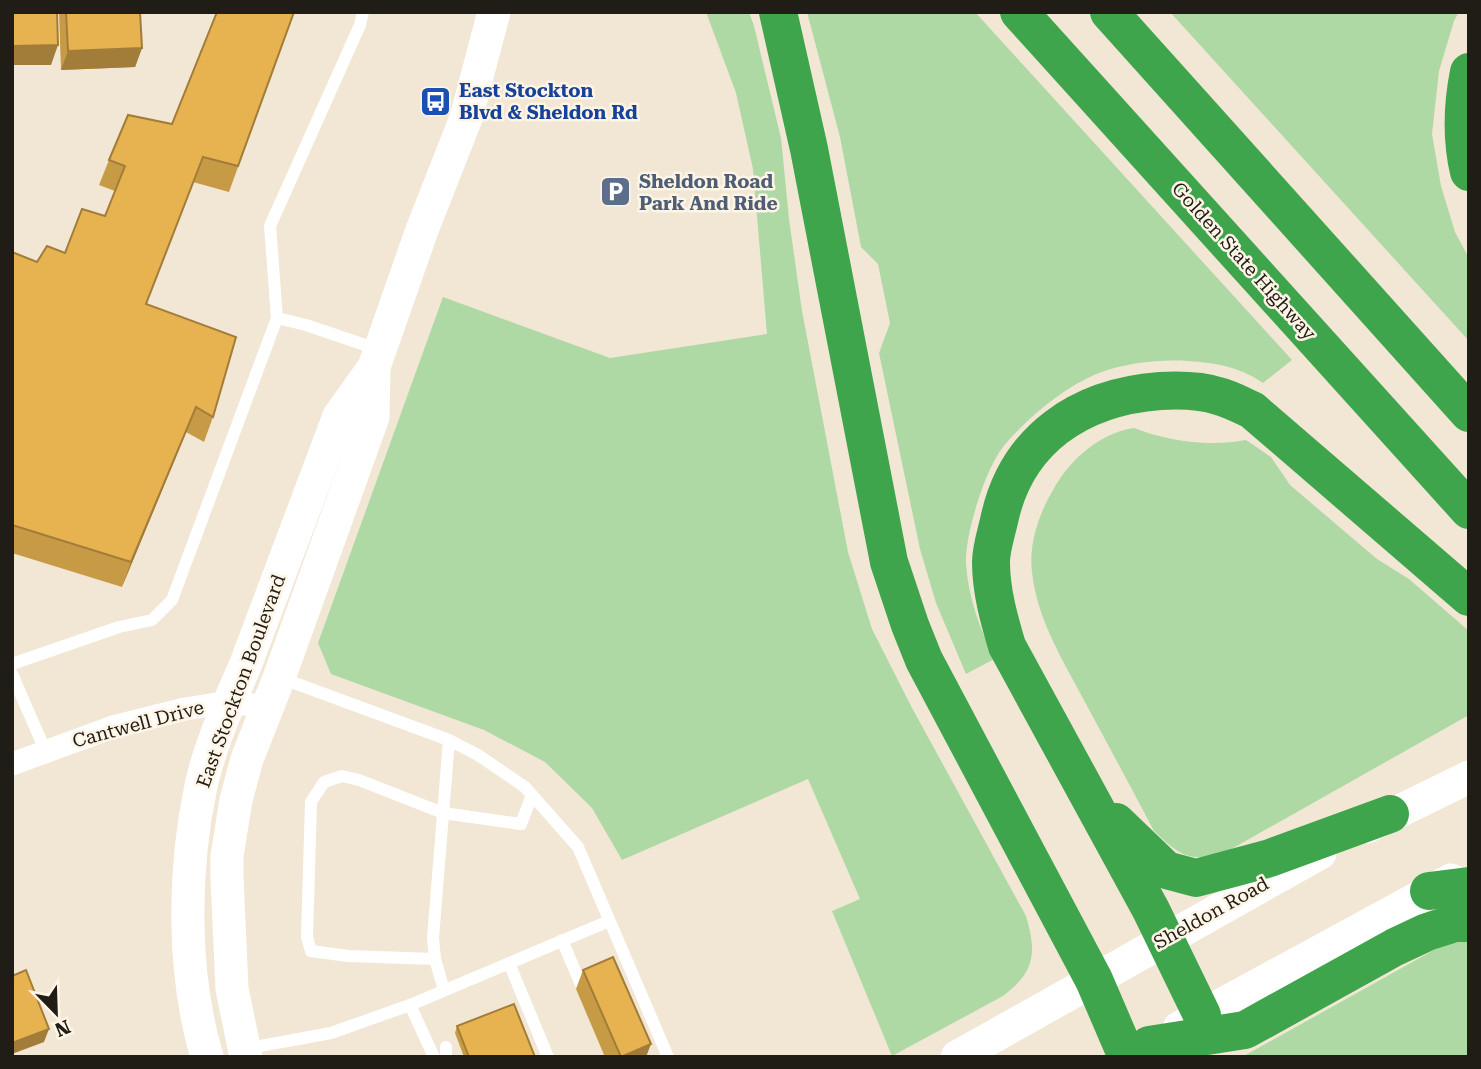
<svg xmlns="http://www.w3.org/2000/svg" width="1481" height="1069" font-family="'Roboto Serif',serif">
<rect width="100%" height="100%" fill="#f2e7d5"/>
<g fill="#aed9a4">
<path d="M706 12H749L754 26 781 138 789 219 802 311 848 552 872 629 911 706 1026 916C1037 953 1035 972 1003 996L892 1056 832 911 860 899 808 779 622 860 592 808 545 762 484 730 331 674 318 643 443 297 610 358 767 334 753 169 736 93Z"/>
<path d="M807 12H975L1292 360 1263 383C1240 367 1216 363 1188 361 1162 359 1124 363 1099 373 1064 387 1027 418 1003 447 985 470 965 534 966 563 968 598 980 628 994 659L966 674 936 603 920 549 879 353 890 323 878 264 861 247 840 137Z"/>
<polygon points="1170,12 1459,12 1454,21 1439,71 1432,134 1441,186 1455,232 1469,258 1469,341"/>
<path d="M1134 428C1167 441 1210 447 1246 440L1271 457 1290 485 1377 559 1409 579 1469 631V715L1226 852C1190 863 1180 856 1154 831 1132 789 1109 747 1086 704 1064 662 1037 620 1032 572 1028 538 1043 504 1061 477 1078 453 1105 432 1134 428Z"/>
<polygon points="1469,941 1469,1057 1242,1057 1434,950 1453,942"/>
</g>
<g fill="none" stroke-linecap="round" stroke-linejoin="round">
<g stroke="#fff" stroke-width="12">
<polyline points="363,12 360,25 270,226 277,318 306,325 377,349"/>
<polyline points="12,664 119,627 152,620 172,600 277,318"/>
<polyline points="12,674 45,750"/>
<polyline points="281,678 449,740 478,755 525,787 578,847 668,1057"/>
<polyline points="562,940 582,987"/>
<polyline points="435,959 348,956 311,951 307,937 311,802 324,782 342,776 359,780 443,813 521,824 532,795"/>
<polyline points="509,963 548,1057"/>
<polyline points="444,990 435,959 433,938 449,740"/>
<polyline points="410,1005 434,1057"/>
<polyline points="446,1047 446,1057"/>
<polyline points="244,1049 331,1033 410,1005 609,921"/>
</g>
<polyline stroke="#fff" stroke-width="23" points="12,764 113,727 185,709 229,702 268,707"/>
<g stroke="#fff" stroke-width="33">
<polyline points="1367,827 1469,777"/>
<polyline points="1179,1028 1451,880"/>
<path d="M207 1057C182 973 183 871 201 786 209 748 229 702 245 666L339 416 374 367 422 230 466 118 494 12"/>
<polyline points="246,1057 232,989 227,878 227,856 236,800 247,759 279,678 373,417 374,367"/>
<polyline points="957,1057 1320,853"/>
</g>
<g stroke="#3fa54d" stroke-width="38">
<polyline points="778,12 809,149 889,562 910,625 924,660 1094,980 1127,1057"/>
<polyline points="1019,12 1469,510"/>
<polyline points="1109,12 1469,413"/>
<path d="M1469 72C1462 107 1461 138 1469 172"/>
<polyline points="1116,822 1166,870 1196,878 1270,858 1390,814"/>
<polyline points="1429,891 1469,886"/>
<path d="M1202 1015 1151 910 1007 646C999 619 991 591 991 562 991 549 996 534 999 521 1016 439 1080 397 1160 391 1178 390 1200 390 1218 396 1230 399 1241 405 1252 410L1469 597"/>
<polyline points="1149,1045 1245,1030 1395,947 1427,932 1455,923 1469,923"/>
</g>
</g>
<g fill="#c79a46">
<polygon points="59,12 140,12 142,48 135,67 61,70"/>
<polygon points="294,12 229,192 193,182 146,305 213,417 204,442 186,432 122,587 12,553 12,252 37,262 65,253 105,216 115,191 99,185 109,160 172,124"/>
<polygon points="583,970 646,1057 605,1057 576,989"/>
<polygon points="457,1026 535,1057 464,1057 455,1033"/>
</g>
<g fill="#a27d39">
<polygon points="58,45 51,65 12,65 12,46"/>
<polygon points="142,48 135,67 61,70 68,51"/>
<polygon points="196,407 186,432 122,587 131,562"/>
<polygon points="49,1029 44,1042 12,1054 12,1043"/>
<polygon points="651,1044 646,1057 621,1057"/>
</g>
<g fill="#e7b351" stroke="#a27d39" stroke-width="2">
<polygon points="12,12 57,12 58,45 12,46"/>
<polygon points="66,12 140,12 142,48 68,51"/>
<polygon points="217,12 294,12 238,166 203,157 146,304 236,337 213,417 196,407 131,562 12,525 12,252 37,262 47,246 65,253 82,209 105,216 125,166 109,160 128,115 172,124"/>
<polygon points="613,957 651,1044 621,1057 583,970"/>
<polygon points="26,970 49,1029 12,1043 12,976"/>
<polygon points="514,1004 535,1057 469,1057 457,1026"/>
</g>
<defs>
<symbol id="bus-square" viewBox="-11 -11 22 22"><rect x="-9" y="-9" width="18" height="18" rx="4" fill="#1a4fb4" stroke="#fef5e6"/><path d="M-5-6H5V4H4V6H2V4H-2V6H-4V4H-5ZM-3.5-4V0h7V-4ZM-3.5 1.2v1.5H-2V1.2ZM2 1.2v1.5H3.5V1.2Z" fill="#fff"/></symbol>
<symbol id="parking-square" viewBox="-11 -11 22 22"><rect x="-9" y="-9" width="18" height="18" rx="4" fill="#5c6f8a" stroke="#fef5e6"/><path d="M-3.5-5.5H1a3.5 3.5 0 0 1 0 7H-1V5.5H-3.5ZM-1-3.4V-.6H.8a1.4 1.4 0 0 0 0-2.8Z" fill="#fff"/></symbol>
</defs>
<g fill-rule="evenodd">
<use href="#bus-square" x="418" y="84" width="35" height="35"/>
<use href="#parking-square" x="598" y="174" width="35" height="35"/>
</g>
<g text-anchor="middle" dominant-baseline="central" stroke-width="5" stroke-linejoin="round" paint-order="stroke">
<g font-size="19" font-weight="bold" fill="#164399" stroke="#fef5e6" text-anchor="start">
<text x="459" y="90">East Stockton<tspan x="459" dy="22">Blvd &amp; Sheldon Rd</tspan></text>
</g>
<g font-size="19" font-weight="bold" fill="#4e5e75" stroke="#fef5e6" text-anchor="start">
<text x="639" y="181">Sheldon Road<tspan x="639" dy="22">Park And Ride</tspan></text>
</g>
<g font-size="19" fill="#201c16" stroke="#fef5e6">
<text transform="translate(1244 261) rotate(48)">Golden State Highway</text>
<text transform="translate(241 681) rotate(-70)">East Stockton Boulevard</text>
<text transform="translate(138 724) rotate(-15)">Cantwell Drive</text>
<text transform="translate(1211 913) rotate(-29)">Sheldon Road</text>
</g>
</g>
<rect width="1481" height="1069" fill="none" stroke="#201c16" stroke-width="28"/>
<g transform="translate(56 1013) rotate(157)" stroke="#fef5e6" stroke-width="5" paint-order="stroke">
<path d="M0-5L12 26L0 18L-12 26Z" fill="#201c16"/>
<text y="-10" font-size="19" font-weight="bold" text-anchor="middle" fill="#201c16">N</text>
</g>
</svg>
